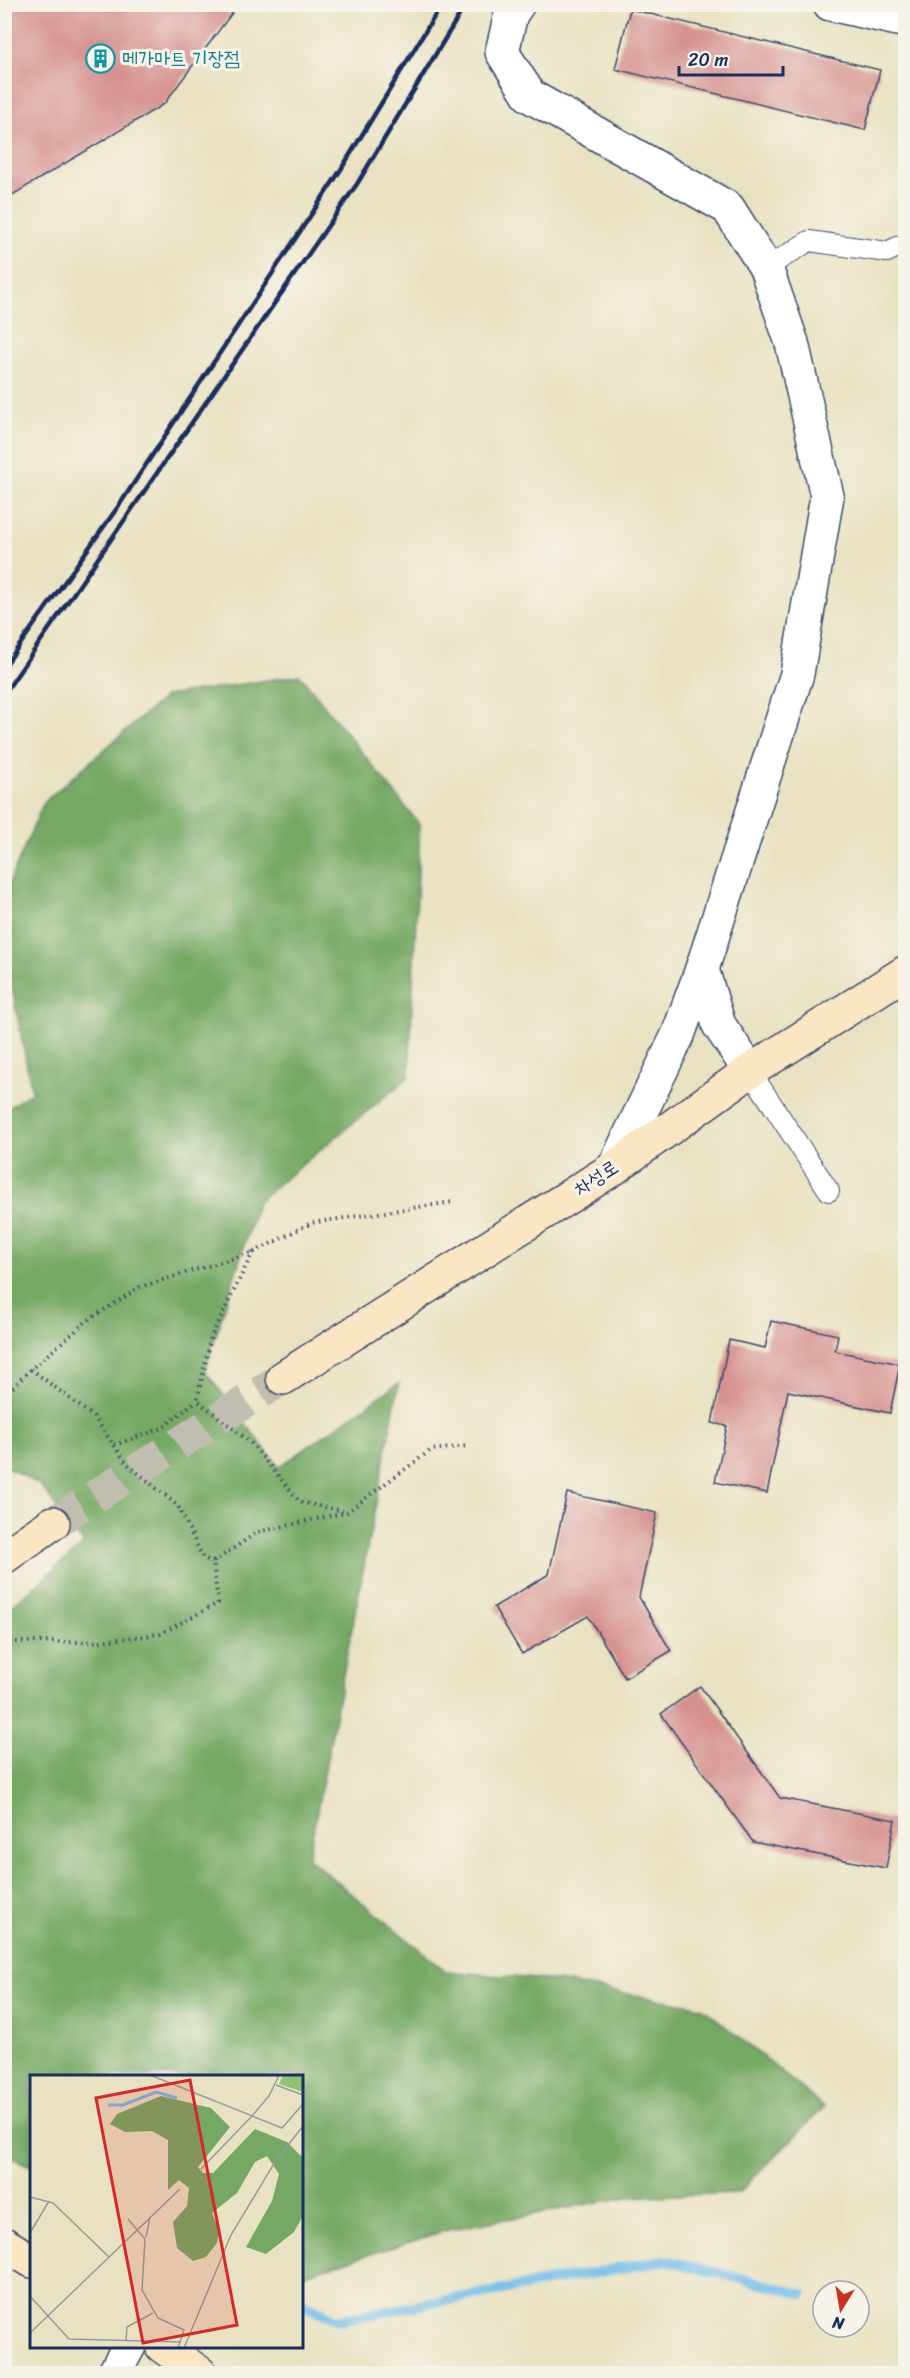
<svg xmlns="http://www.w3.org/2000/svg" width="910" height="2378" font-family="Sriracha,'Poor Story',sans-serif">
<rect width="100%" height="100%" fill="#f7f3e8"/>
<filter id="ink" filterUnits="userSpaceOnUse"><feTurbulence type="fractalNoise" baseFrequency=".0167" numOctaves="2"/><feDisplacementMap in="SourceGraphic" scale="12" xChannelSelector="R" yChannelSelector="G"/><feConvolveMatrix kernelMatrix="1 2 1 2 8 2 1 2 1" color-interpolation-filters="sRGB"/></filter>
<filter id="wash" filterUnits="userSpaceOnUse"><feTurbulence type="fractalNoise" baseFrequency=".008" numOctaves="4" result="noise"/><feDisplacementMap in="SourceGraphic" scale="24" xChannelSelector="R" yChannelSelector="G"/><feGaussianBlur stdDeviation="1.35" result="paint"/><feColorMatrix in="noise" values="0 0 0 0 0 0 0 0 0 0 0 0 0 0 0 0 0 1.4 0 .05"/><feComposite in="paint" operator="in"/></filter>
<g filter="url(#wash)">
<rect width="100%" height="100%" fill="#e9e2c2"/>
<polygon fill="#74a864" stroke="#486c61" stroke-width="1.5" points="300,675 420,825 409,1077 258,1201 205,1371 279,1467 399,1383 308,1858 446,1971 557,1981 702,2007 824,2107 739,2193 627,2197 452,2229 302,2275 302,2076 32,2076 31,2166 5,2155 4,1612 84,1544 40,1485 5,1466 5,1110 32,1092 5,952 5,892 44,802 166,696"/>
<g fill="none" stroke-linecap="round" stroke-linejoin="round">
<polyline stroke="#71bdea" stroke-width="10" points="302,2303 338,2320 665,2260 803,2294"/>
</g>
<g id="blocks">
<g fill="#d6918f">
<polygon points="4,4 226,4 232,13 164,104 4,200"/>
<polygon points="630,9 880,70 865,130 615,69"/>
<polygon points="771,1321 838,1335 835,1351 900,1364 890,1413 788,1391 767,1493 715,1482 727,1426 712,1423 729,1340 765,1348"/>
<polygon points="567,1493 657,1513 639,1597 671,1651 625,1678 588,1616 522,1654 494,1607 549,1574"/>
<polygon points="700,1686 780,1798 895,1820 886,1868 753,1842 661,1714"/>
</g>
</g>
</g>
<g filter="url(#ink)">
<use href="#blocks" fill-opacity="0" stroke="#3a4a6d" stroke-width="1.5"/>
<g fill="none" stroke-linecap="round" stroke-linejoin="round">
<polyline stroke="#c0beae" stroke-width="33" stroke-dasharray="33 16" stroke-linecap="butt" points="53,1523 283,1378"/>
<defs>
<g id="lane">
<polyline points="766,268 809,241 887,252 906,243"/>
<polyline points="750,1071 829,1191"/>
</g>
<g id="street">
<polyline points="518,4 511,14 502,52 530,96 728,208 766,268 792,343 827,496 797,674 702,969 719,1025 750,1071"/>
<polyline points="830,4 906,21"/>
<polyline points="614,1168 678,1035 702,969"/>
<polyline points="114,2374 129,2346"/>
</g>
<g id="secondary">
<polyline points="283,1378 614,1168 750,1071 906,972"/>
<polyline points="4,1557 53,1523"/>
<polyline points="4,2244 32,2261"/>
<polyline points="162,2346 201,2374"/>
</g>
</defs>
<use href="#lane" stroke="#3a4a6d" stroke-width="22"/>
<use href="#street" stroke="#3a4a6d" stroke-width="36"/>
<use href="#secondary" stroke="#3a4a6d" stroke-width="36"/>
<g stroke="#3a4a6d" stroke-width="4" stroke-dasharray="1.5 4.5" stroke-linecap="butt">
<polyline points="253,1252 211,1337 197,1400 250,1442 300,1502 343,1511"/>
<polyline points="31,1369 94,1417 127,1464 178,1506 203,1558 213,1562"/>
<polyline points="4,1396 31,1369 87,1321 140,1287 254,1252 311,1223 453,1202"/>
<polyline points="114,1445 163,1428 197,1400"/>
<polyline points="4,1642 93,1642 160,1634 218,1603 213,1562 258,1532 347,1512 431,1450 468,1446"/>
</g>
<use href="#lane" stroke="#fff" stroke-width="20"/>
<use href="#street" stroke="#fff" stroke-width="33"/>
<use href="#secondary" stroke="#fbe6c4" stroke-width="33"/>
<g stroke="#1b2f5e" stroke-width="4.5">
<polyline points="4,667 120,504 340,171 442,4"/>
<polyline points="4,694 357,184 466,4"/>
</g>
</g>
</g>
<defs>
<symbol id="building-ring" viewBox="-11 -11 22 22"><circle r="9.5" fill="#f7f3e8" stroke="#0f9aa8" stroke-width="1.5"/><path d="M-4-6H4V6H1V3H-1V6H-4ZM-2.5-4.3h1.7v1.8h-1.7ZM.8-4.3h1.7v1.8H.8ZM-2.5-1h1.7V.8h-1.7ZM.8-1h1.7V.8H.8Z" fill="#0f9aa8"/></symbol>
</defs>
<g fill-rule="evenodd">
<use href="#building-ring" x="84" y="42" width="33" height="33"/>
</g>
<g text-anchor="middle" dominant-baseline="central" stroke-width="6" stroke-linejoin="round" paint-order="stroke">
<g font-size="20" fill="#0d838f" stroke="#f7f3e8" text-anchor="start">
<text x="122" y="58">메가마트 기장점</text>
</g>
<g font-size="20" fill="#1b2f5e" stroke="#f7f3e8">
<text transform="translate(596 1178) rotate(-33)">차성로</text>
</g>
</g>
<g transform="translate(30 2075)">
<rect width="273" height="273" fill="#e9e2c2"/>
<path d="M253 0H273V17L249 9Z" fill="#91c272"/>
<path d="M131 21 181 33 200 52 168 92 173 98H183L225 54 257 67 273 83V141L264 157 236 179 216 172 242 126 249 99 237 81 225 87 207 118 182 138 189 156 187 168 176 182 163 186 147 173 143 147 157 131 159 113 149 105 138 115V65L122 56 95 57 80 49 87 39Z" fill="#74a864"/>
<path fill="none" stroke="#71bdea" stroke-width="3" d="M78 30H93L126 17 147 23"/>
<path fill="none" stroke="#979a9a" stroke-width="1.5" d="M120 0 252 53 273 29M246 10 273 20M222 41 239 21 249 0M171 94 222 41M0 122 23 128 79 182M98 144 115 164 112 215 128 243 154 255 148 273M0 158 19 126M116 162 120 142M0 221 39 264 151 267M0 258 150 114M96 265 97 252 123 238M154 273 201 160 245 87 273 51"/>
<path fill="#d62828" fill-opacity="0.15" stroke="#d62828" stroke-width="3" d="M160 5 207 250 113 268 66 23Z"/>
<rect width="273" height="273" fill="none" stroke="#1b2f5e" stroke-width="3"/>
</g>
<rect width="910" height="2378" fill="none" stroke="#f7f3e8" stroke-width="24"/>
<g transform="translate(841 2309) rotate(191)"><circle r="28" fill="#f7f3e8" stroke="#9fa5b1" stroke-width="1.5"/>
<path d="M0-4.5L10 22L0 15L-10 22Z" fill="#c8321e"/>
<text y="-9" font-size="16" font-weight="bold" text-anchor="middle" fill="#1b2f5e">N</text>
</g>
<path d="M679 66v9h104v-9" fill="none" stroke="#1b2f5e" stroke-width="3"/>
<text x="688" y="66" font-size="18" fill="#1b2f5e" stroke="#f7f3e8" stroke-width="4.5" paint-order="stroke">20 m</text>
</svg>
